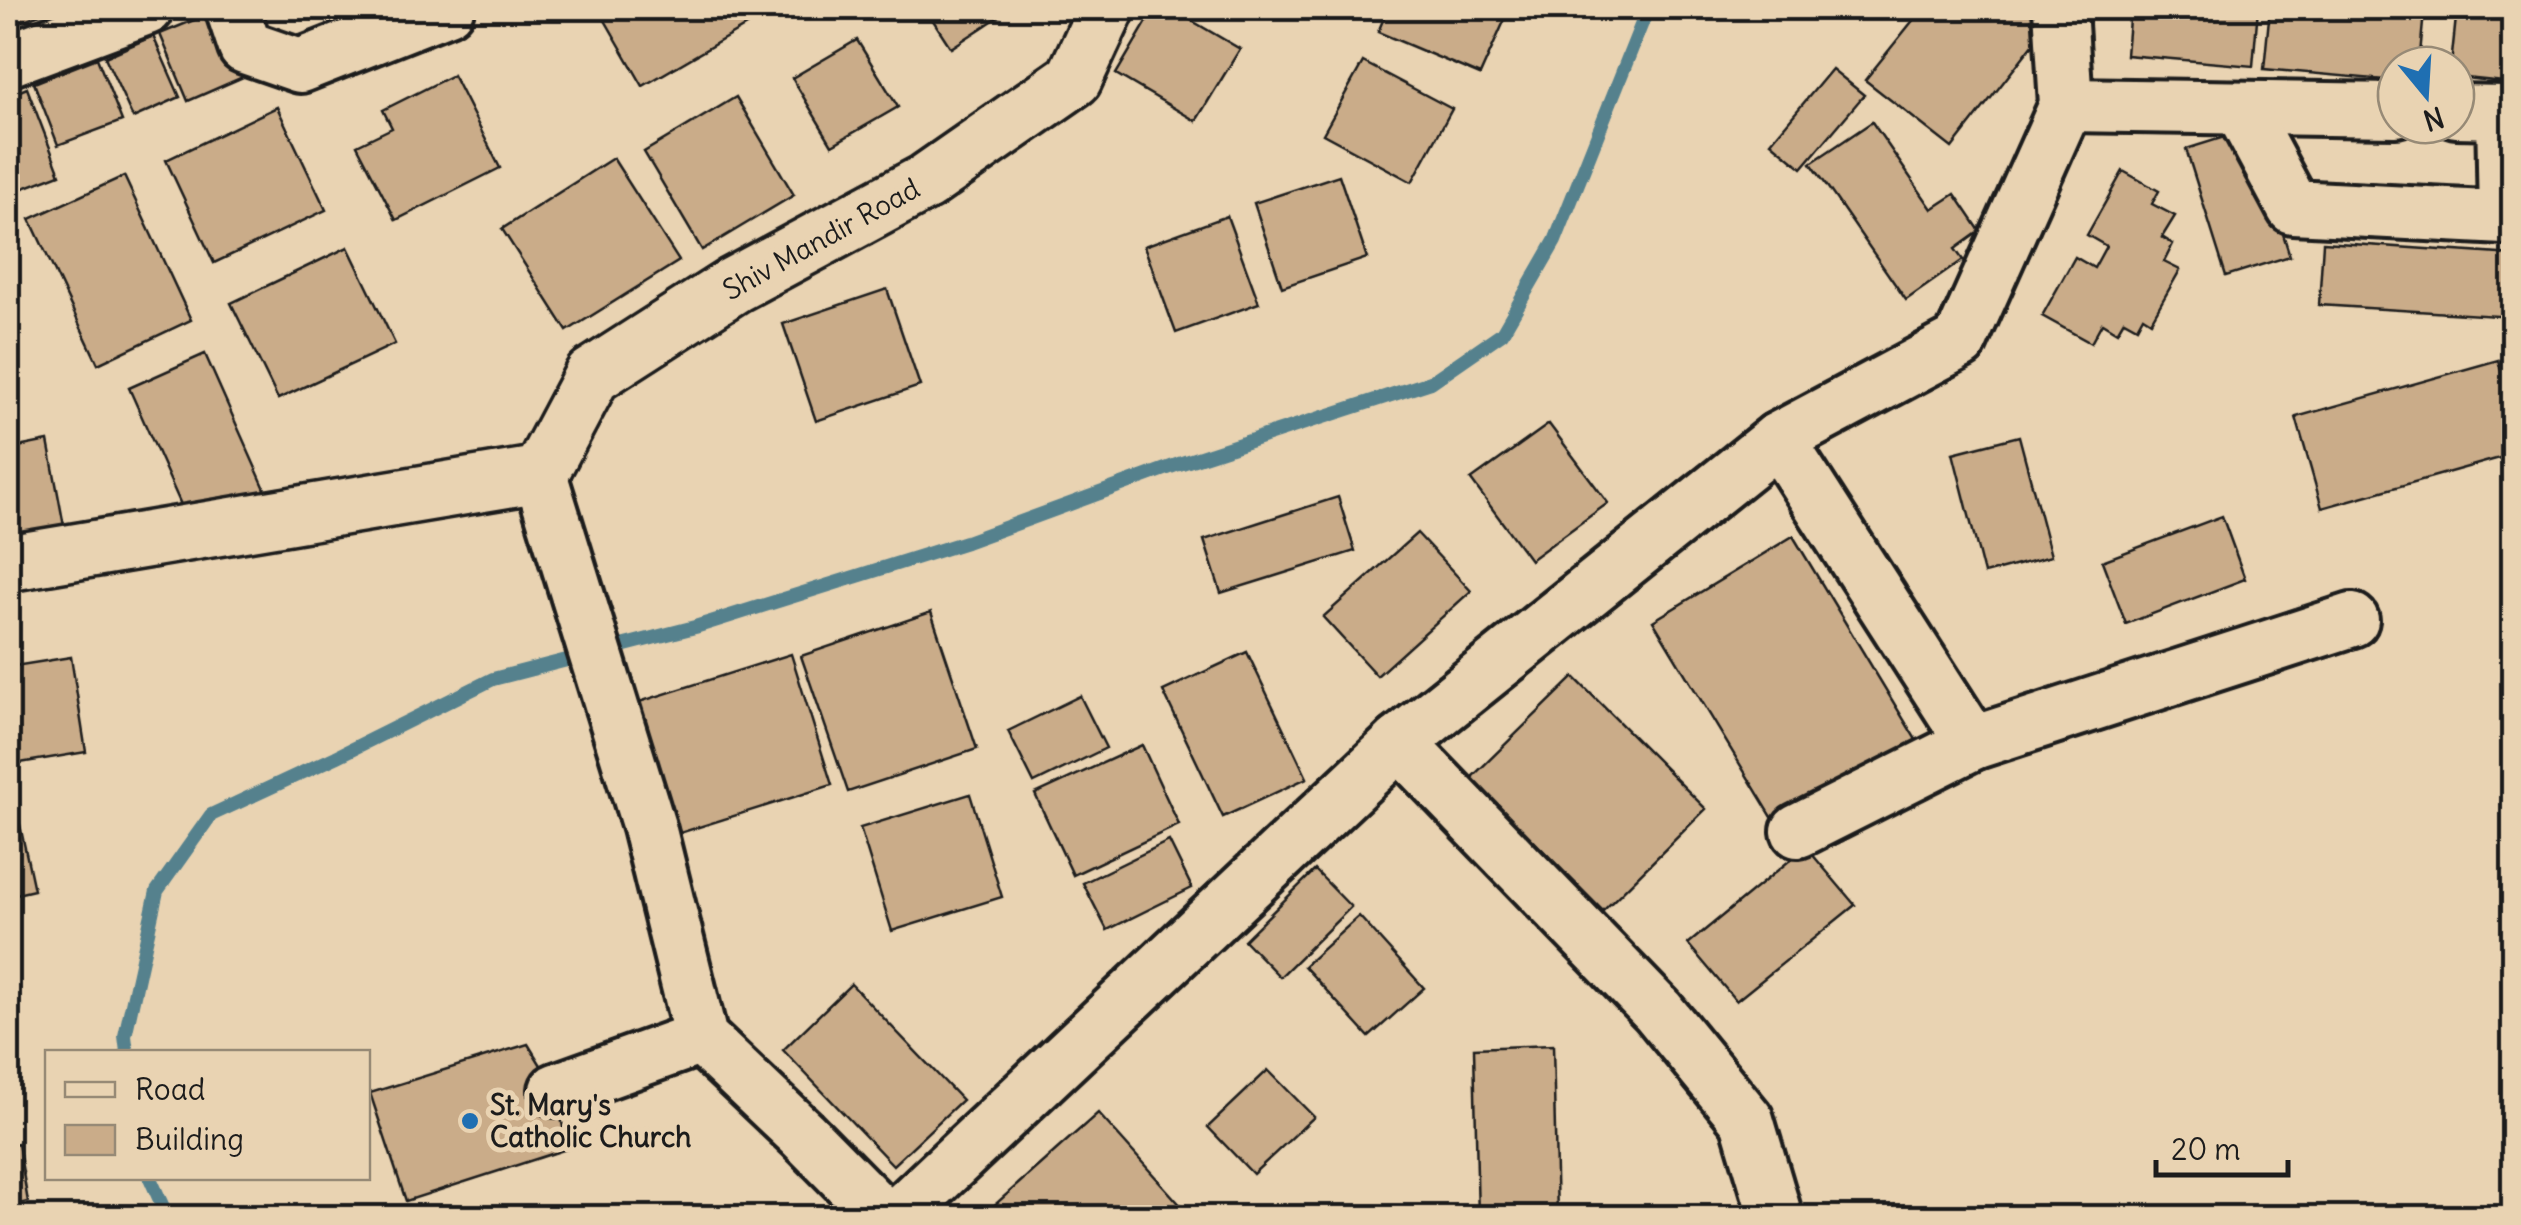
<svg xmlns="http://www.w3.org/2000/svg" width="2521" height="1225" font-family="Delius,sans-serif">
<rect width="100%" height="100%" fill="#e9d3b2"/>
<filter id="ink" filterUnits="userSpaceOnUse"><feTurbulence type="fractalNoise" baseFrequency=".01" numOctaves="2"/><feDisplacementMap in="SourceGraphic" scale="20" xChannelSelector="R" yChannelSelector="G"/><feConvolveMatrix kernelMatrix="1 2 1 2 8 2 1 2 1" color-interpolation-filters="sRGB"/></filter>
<g filter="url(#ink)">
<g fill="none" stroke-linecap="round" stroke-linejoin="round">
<g stroke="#54818d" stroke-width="14">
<polyline points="127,1052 125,1036 157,891 211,815 336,757 493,679 695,627 966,542 1179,464 1431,382 1502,333 1555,241 1648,8"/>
<polyline points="150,1178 168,1218"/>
</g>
</g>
<g fill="#caac89" stroke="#1c1c1c" stroke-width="2.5">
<polygon points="16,8 55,8 22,21"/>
<polygon points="598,8 735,8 746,26 643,86"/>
<polygon points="925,8 1012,8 951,48"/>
<polygon points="1155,8 1170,8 1240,49 1196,121 1116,74"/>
<polygon points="1388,8 1510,8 1480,75 1378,32"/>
<polygon points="1923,8 2052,8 2058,12 1952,148 1865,80"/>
<polygon points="2130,8 2258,8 2253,66 2126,55"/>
<polygon points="2270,8 2374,8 2424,12 2419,65 2396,65 2396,81 2264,69"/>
<polygon points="2457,8 2514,9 2514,83 2456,77 2456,65 2451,65"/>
<polygon points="216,11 243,77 188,101 160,34"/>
<polygon points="153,36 180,97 133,118 105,57"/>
<polygon points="857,40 898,107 832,145 792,78"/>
<polygon points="97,58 122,121 58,145 34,83"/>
<polygon points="1363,62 1452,109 1412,182 1323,134"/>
<polygon points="1832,69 1864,95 1802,168 1771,142"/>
<polygon points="453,75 500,168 396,220 357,145 392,128 383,110"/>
<polygon points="27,88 60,174 8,194 8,96"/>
<polygon points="736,97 794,195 702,250 644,152"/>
<polygon points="277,107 326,210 214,263 166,160"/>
<polygon points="1872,122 1932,209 1955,194 1980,231 1955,249 1963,260 1906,300 1811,163"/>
<polygon points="2250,129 2290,256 2226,276 2186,149"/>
<polygon points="613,158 679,261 567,331 502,229"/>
<polygon points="2123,171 2159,191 2152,204 2175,216 2162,237 2173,244 2164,262 2180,270 2151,321 2143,316 2137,327 2124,320 2117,332 2102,323 2091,343 2042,316 2075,257 2094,268 2106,246 2087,235"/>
<polygon points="1339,175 1367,258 1282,287 1254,203"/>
<polygon points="124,176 191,320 98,364 30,219"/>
<polygon points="1227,216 1259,303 1176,333 1144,246"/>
<polygon points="2323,242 2514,255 2514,317 2319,305"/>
<polygon points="348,247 395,344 278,399 231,303"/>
<polygon points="887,289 920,386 816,421 783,324"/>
<polygon points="205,354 266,491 190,525 129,388"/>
<polygon points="2498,360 2514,416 2514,454 2322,508 2296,417"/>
<polygon points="1549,424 1608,503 1530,560 1471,480"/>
<polygon points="2019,436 2051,556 1984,574 1953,453"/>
<polygon points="48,441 67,542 8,554 8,449"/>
<polygon points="1338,497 1355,551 1221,593 1204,540"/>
<polygon points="2222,516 2245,579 2126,624 2102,561"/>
<polygon points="1417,533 1471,591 1377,676 1323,617"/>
<polygon points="1793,536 1918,743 1778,827 1653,621"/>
<polygon points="931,612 977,749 848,792 801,656"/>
<polygon points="1247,652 1307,778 1223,817 1163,691"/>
<polygon points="791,654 832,785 680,833 639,702"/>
<polygon points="71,657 86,752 8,765 8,667"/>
<polygon points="1574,677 1706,809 1603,911 1471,778"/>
<polygon points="1080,696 1106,748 1034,783 1008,731"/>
<polygon points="1142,745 1179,825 1073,875 1035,794"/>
<polygon points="970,794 1002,897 892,931 860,828"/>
<polygon points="17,811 34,890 8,896 8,813"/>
<polygon points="1169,841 1192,888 1107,930 1083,883"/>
<polygon points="1806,847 1855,905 1736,1001 1688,944"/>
<polygon points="1315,870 1351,907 1280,977 1244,940"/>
<polygon points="1359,916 1424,988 1369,1037 1304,966"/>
<polygon points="851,984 962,1100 893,1165 783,1050"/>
<polygon points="528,1044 556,1090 567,1149 406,1201 370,1093"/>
<polygon points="1553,1045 1557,1218 1478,1218 1474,1048"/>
<polygon points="1268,1070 1314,1117 1253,1174 1208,1127"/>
<polygon points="1098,1113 1192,1218 980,1218"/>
<polygon points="18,1143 28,1202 8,1206 8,1145"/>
<polygon points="1614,1209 1729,1210 1729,1218 1614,1218"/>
</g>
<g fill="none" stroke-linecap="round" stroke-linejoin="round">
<defs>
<g id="street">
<polyline points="232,8 245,47 300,66 447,8"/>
<polyline points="8,60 147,8"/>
<polyline points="2066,105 2396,110"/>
<polyline points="2240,108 2293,207 2505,218 2503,112 2456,111"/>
<polyline points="1778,439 1973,743"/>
<polyline points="540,474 649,827 701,1038 802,1134 885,1218"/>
<polyline points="1399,743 1658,1011 1747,1120 1776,1218"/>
<polyline points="1798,831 1973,743 2352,620"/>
<polyline points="556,1090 701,1038"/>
<polyline points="895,1218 1399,743 1778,439 1960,342 2066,105 2060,8"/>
</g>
<polyline id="secondary" points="8,563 540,474 592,376 734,285 926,182 1074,79 1107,8"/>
</defs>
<use href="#street" stroke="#1c1c1c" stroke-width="60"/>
<use href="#secondary" stroke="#1c1c1c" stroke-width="62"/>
<use href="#street" stroke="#e9d3b2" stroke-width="52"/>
<use href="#secondary" stroke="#e9d3b2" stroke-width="55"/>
</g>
</g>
<circle fill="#1f6fb2" stroke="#e9d3b2" stroke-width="4" cx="470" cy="1121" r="10"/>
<g text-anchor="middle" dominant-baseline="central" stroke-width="10" stroke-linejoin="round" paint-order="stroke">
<g font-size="28" fill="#1c1c1c" stroke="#e9d3b2">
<text transform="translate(821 239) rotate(-29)">Shiv Mandir Road</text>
</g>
<g font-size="28" font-weight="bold" fill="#1c1c1c" stroke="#e9d3b2" text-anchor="start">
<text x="490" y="1105">St. Mary's<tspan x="490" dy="32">Catholic Church</tspan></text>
</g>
</g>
<rect width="2521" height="1225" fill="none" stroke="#e9d3b2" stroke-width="40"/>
<rect x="20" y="20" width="2481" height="1185" fill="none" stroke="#1c1c1c" stroke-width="4" filter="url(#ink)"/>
<rect x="45" y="1050" width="325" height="130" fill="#e9d3b2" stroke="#978a76" stroke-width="2.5"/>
<rect x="65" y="1082" width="50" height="15" fill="#e9d3b2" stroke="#978a76" stroke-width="2.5"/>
<text x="135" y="1100" font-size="30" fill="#1c1c1c">Road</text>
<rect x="65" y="1125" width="50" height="30" fill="#caac89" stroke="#978a76" stroke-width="2.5"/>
<text x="135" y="1150" font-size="30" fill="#1c1c1c">Building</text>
<g transform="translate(2426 95) rotate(162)"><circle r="48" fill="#e9d3b2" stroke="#978a76" stroke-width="2.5"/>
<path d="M0-8L18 38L0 25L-18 38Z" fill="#1f6fb2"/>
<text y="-15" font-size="28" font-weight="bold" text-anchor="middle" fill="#1c1c1c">N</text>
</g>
<path d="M2156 1160v15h132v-15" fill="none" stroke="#1c1c1c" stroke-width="5"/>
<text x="2171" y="1160" font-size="30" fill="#1c1c1c" stroke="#e9d3b2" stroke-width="8" paint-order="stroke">20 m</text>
</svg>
